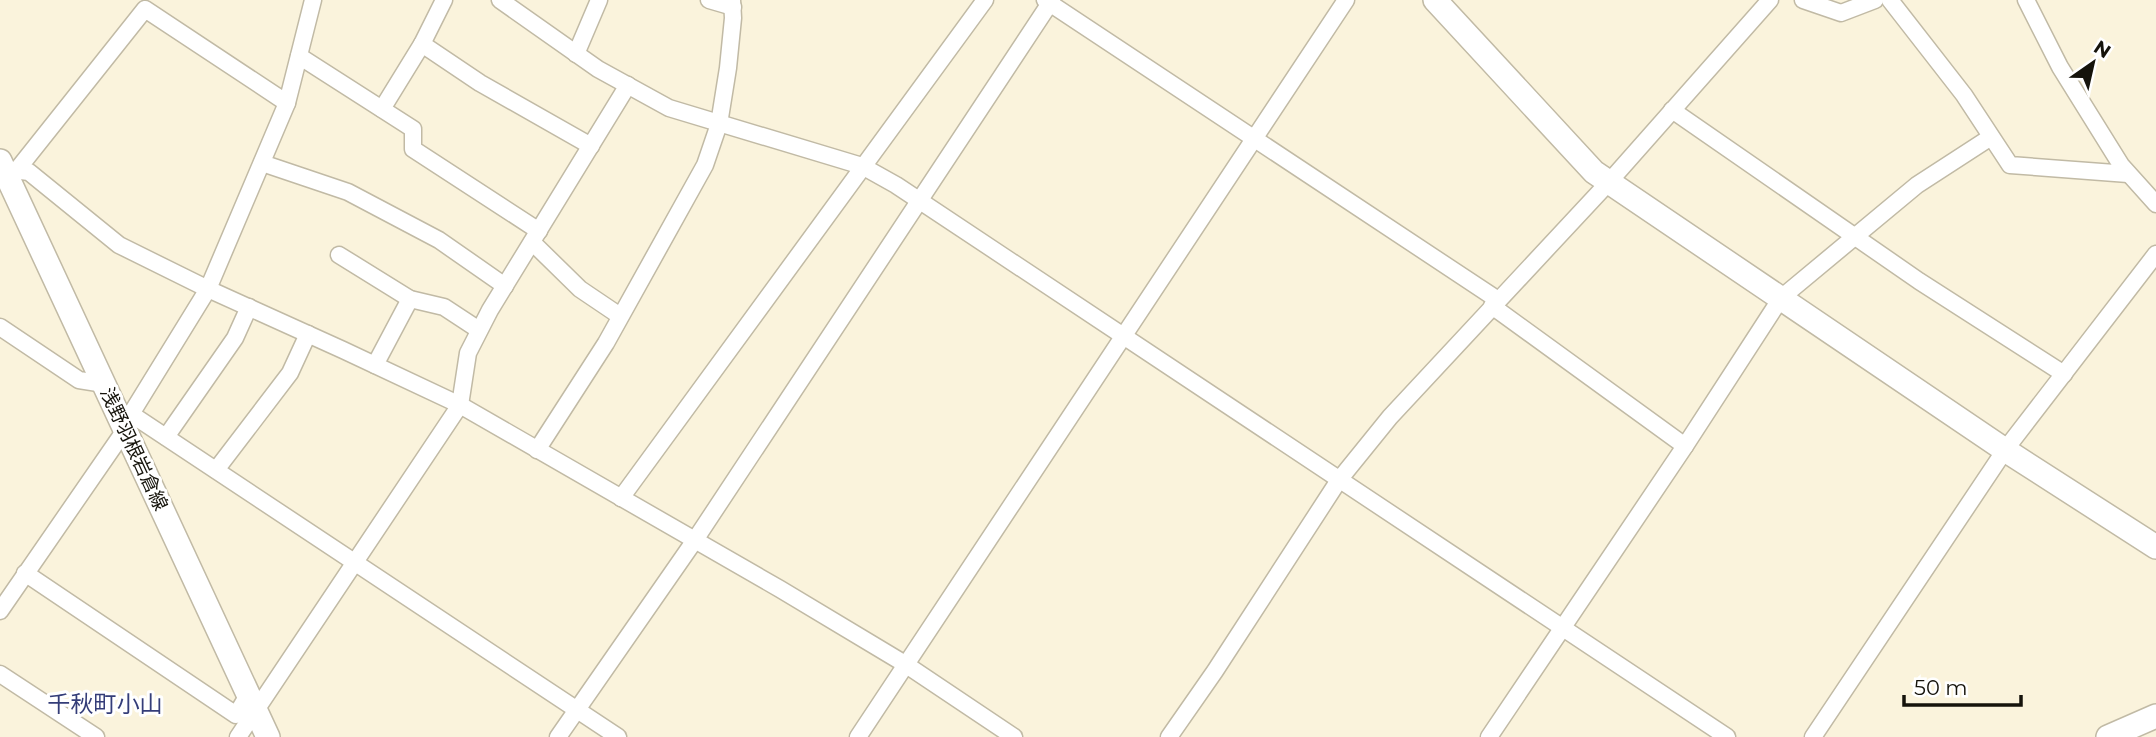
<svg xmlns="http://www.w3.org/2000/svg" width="2156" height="737" font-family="Montserrat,'Noto Sans JP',sans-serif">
<rect width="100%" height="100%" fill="#faf3dc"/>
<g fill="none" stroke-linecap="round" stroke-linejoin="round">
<defs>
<g id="street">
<polyline points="500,0 598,69 669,108 862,166 896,185 1727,737"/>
<polyline points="709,0 733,7"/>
<polyline points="1045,0 1498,300"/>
<polyline points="1803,0 1841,13 1875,0"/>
<polyline points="1890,0 1964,95 2010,165 2128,174"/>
<polyline points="2026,0 2060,67 2121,165 2156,204"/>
<polyline points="422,44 480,83 591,146"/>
<polyline points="576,54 599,0"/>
<polyline points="299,56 413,129 413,149 539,231"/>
<polyline points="382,109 422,44 444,0"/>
<polyline points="1672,110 1919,281 2064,374"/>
<polyline points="262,163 348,192 439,240 505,286"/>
<polyline points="4,169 29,172 119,245 208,289 343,350 460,405 780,589 905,664 1014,737"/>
<polyline points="17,170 145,9 287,103"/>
<polyline points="532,242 580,289 620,316"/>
<polyline points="339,255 410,299 444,307 479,330"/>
<polyline points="1492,306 1685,446"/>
<polyline points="0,327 79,380 104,384"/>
<polyline points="375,365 410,299"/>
<polyline points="131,414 618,737"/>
<polyline points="166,437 235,338 249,307"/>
<polyline points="537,450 606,343 705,165 719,124 728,68 733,18 732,0"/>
<polyline points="216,470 290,373 308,334"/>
<polyline points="621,498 985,0"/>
<polyline points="25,573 236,715 248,695"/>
<polyline points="0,611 125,430 131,414 208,289 287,103 313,0"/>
<polyline points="0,674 96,737"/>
<polyline points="238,737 460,405 468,353 490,310 628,85"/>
<polyline points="558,737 695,540 1052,0"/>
<polyline points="858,737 1346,0"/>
<polyline points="1169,737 1215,671 1339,480 1390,417 1609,182 1770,0"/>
<polyline points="1489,737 1685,446 1781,298 1917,185 1991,137"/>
<polyline points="1813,737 2005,450 2156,254"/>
</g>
<g id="secondary">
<polyline points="1435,0 1594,172 2005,450 2156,547"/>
<polyline points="0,161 268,737"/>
<polyline points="2108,737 2156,716"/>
</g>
</defs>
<use href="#street" stroke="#c1baa5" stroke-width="19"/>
<use href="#secondary" stroke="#c1baa5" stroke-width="26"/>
<use href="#street" stroke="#fff" stroke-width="16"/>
<use href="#secondary" stroke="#fff" stroke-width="23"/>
</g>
<g text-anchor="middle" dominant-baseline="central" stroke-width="6" stroke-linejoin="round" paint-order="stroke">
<g font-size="19" fill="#15130b" stroke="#fff">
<text transform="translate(134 449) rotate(65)">浅野羽根岩倉線</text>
</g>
<g font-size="23" fill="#343d78" stroke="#fff">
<text x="105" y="704">千秋町小山</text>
</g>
</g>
<g transform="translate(2093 63) rotate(34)" stroke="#ffffff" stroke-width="5" paint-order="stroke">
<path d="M0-5L12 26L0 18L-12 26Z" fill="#15130b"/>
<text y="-10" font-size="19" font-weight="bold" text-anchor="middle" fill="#15130b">N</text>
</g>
<path d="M1904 695v10h117v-10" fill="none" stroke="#15130b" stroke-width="3.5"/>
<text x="1914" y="695" font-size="21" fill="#15130b" stroke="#ffffff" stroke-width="5" paint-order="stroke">50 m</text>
</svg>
